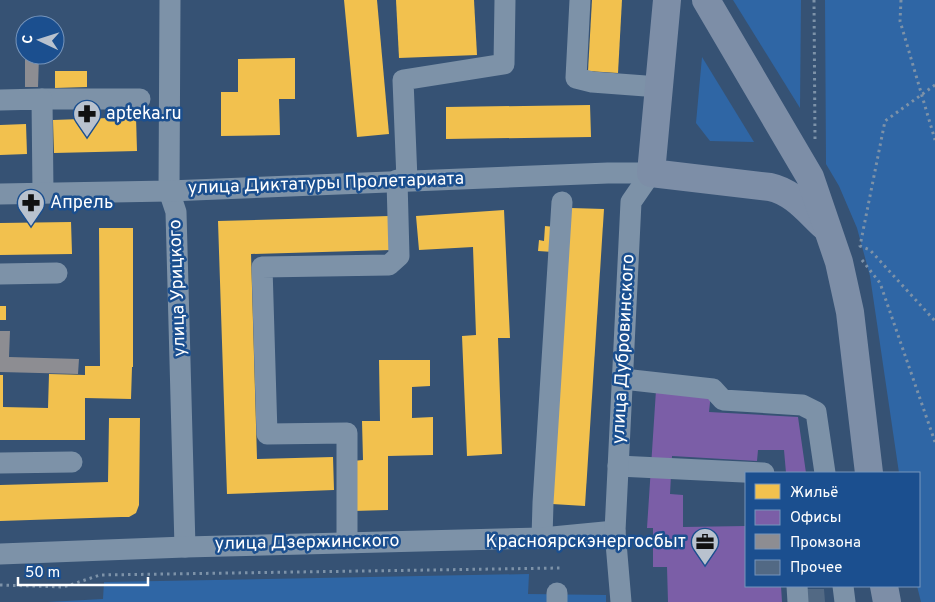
<svg xmlns="http://www.w3.org/2000/svg" width="935" height="602" font-family="Overpass,sans-serif">
<rect width="100%" height="100%" fill="#365274"/>
<g fill="#2f66a5">
<polygon points="733,0 801,0 800,108"/>
<polygon points="825,0 935,0 935,602 921,602 917,586 919,586 919,473 899,473 870,276 857,228 839,186 826,164"/>
<polygon points="702,57 754,142 710,141 696,123"/>
<polygon points="529,574 528,594 606,595 606,602 47,602 103,599 104,582"/>
</g>
<g fill="#f2c14e">
<polygon points="344,0 377,0 389,134 357,137"/>
<polygon points="396,0 474,0 477,55 399,58"/>
<polygon points="592,0 622,0 618,73 588,71"/>
<polygon points="295,58 295,99 279,99 280,135 221,136 221,92 238,92 238,59"/>
<polygon points="55,71 87,71 87,87 55,88"/>
<polygon points="590,105 591,137 446,139 446,107"/>
<polygon points="136,117 137,151 54,153 53,120"/>
<polygon points="26,124 27,154 0,155 0,125"/>
<polygon points="571,208 604,209 585,506 552,504"/>
<polygon points="504,210 510,338 498,338 502,454 467,456 462,336 476,335 473,247 419,250 416,216"/>
<polygon points="389,216 391,250 251,254 257,459 333,457 334,490 227,494 218,221"/>
<polygon points="71,222 72,254 0,255 0,223"/>
<polygon points="545,226 555,227 553,252 538,251 539,240 544,241"/>
<polygon points="99,228 133,228 133,367 132,367 131,399 85,398 85,440 0,440 0,375 3,375 3,407 48,408 49,374 85,375 85,366 100,366"/>
<rect x="0" y="306" width="6" height="14"/>
<polygon points="379,360 430,360 430,386 412,387 412,418 433,417 433,455 388,456 388,510 353,511 352,461 363,460 362,421 380,421"/>
<polygon points="109,418 140,418 139,505 136,513 129,517 121,517 0,521 0,485 108,482"/>
</g>
<polygon fill="#7b5ea7" points="656,390 711,393 709,412 798,417 806,473 786,473 784,450 758,450 757,461 672,456 670,494 683,495 683,527 746,526 746,586 781,586 782,602 668,602 667,567 653,567 653,528 647,528"/>
<g fill="#8d8d92">
<polygon points="25,55 39,55 38,87 25,87"/>
<polygon points="0,331 10,331 9,357 79,359 78,374 0,372"/>
</g>
<polygon fill="#526984" points="806,589 824,589 825,602 806,602"/>
<g fill="none" stroke-linecap="round" stroke-linejoin="round">
<g stroke="#7d92a8" stroke-width="3" stroke-dasharray="2.5 4" stroke-linecap="butt">
<polyline points="814,0 815,141"/>
<polyline points="901,0 900,21 935,140"/>
<polyline points="935,85 885,121 860,246 870,250 935,321"/>
<polyline points="862,260 880,283 935,442"/>
<polyline points="0,585 64,587 100,575 561,568"/>
</g>
<g stroke="#7d92a8" stroke-width="21">
<polyline points="170,0 169,191 176,212 185,547"/>
<polyline points="580,0 576,78 592,82 659,87"/>
<polyline points="42,99 140,99"/>
<polyline points="0,100 42,99 43,193"/>
<polyline points="407,180 403,80 504,64 505,0"/>
<polyline points="0,194 169,191 608,173 651,173"/>
<polyline points="0,274 57,273"/>
<polyline points="623,379 713,389 723,400 802,405 816,412 825,473"/>
<polyline points="0,463 72,462"/>
<polyline points="618,466 764,473"/>
<polyline points="542,538 543,503 562,202"/>
<polyline points="347,542 347,433 267,434 262,267 389,265 399,256 397,180"/>
<polyline points="0,554 185,547 542,538 615,531"/>
<polyline points="797,586 798,602"/>
<polyline points="843,586 845,602"/>
<polyline points="557,593 557,602"/>
<polyline points="621,602 615,531 631,202 651,173"/>
</g>
<g stroke="#7d8ea7" stroke-width="28">
<path d="M667 0 651 173 770 187C793 192 807 210 823 225"/>
<polyline points="706,0 810,177 839,262 850,312 869,473"/>
<polyline points="884,586 887,602"/>
</g>
</g>
<defs>
<symbol id="pharmacy-pin" viewBox="-11 -11 22 30"><path d="M0 17L-7.5 6A9.5 9.5 0 1 1 7.5 6Z" fill="#b9c2ce" stroke="#1b4f8f"/><path d="M-2-6h4v4h4v4h-4v4h-4v-4h-4v-4h4Z" fill="#111"/></symbol>
<symbol id="office-pin" viewBox="-11 -11 22 30"><path d="M0 17L-7.5 6A9.5 9.5 0 1 1 7.5 6Z" fill="#b9c2ce" stroke="#1b4f8f"/><path d="M-6-3h4V-5.5h4V-3h4V5H-6ZM-1-4.5V-3h2v-1.5ZM-6 0V1H6V0Z" fill="#111"/></symbol>
</defs>
<g fill-rule="evenodd">
<use href="#pharmacy-pin" x="71" y="98" width="32" height="43"/>
<use href="#pharmacy-pin" x="15" y="187" width="32" height="43"/>
<use href="#office-pin" x="689" y="526" width="32" height="43"/>
</g>
<g text-anchor="middle" dominant-baseline="central" stroke-width="5" stroke-linejoin="round" paint-order="stroke">
<g font-size="18" fill="#fff" stroke="#1b4f8f" text-anchor="start">
<text x="106" y="114">apteka.ru</text>
<text x="50" y="203">Апрель</text>
<text x="686" y="542" text-anchor="end">Красноярскэнергосбыт</text>
</g>
<g font-size="18" fill="#fff" stroke="#1b4f8f">
<text transform="translate(326 184) rotate(-2)">улица Диктатуры Пролетариата</text>
<text transform="translate(178 288) rotate(-92)">улица Урицкого</text>
<text transform="translate(624 349) rotate(-87)">улица Дубровинского</text>
<text transform="translate(307 543) rotate(-1)">улица Дзержинского</text>
</g>
</g>
<rect x="745" y="472" width="175" height="115" fill="#1b4f8f" stroke="#7695bc"/>
<rect x="755" y="484" width="25" height="15" fill="#f2c14e" stroke="#7695bc"/>
<text x="790" y="497" font-size="15" fill="#ffffff">Жильё</text>
<rect x="755" y="510" width="25" height="15" fill="#7b5ea7" stroke="#7695bc"/>
<text x="790" y="522" font-size="15" fill="#ffffff">Офисы</text>
<rect x="755" y="534" width="25" height="15" fill="#8d8d92" stroke="#7695bc"/>
<text x="790" y="547" font-size="15" fill="#ffffff">Промзона</text>
<rect x="755" y="560" width="25" height="15" fill="#526984" stroke="#7695bc"/>
<text x="790" y="572" font-size="15" fill="#ffffff">Прочее</text>
<g transform="translate(40 40) rotate(274)"><circle r="24" fill="#1b4f8f" stroke="#7695bc"/>
<path d="M0-4L9 19L0 12L-9 19Z" fill="#b9c2ce"/>
<text y="-8" font-size="14" font-weight="bold" text-anchor="middle" fill="#ffffff">С</text>
</g>
<path d="M18 577v8h130v-8" fill="none" stroke="#ffffff" stroke-width="2.5"/>
<text x="25" y="577" font-size="15" fill="#ffffff" stroke="#1b4f8f" stroke-width="4" paint-order="stroke">50 m</text>
</svg>
